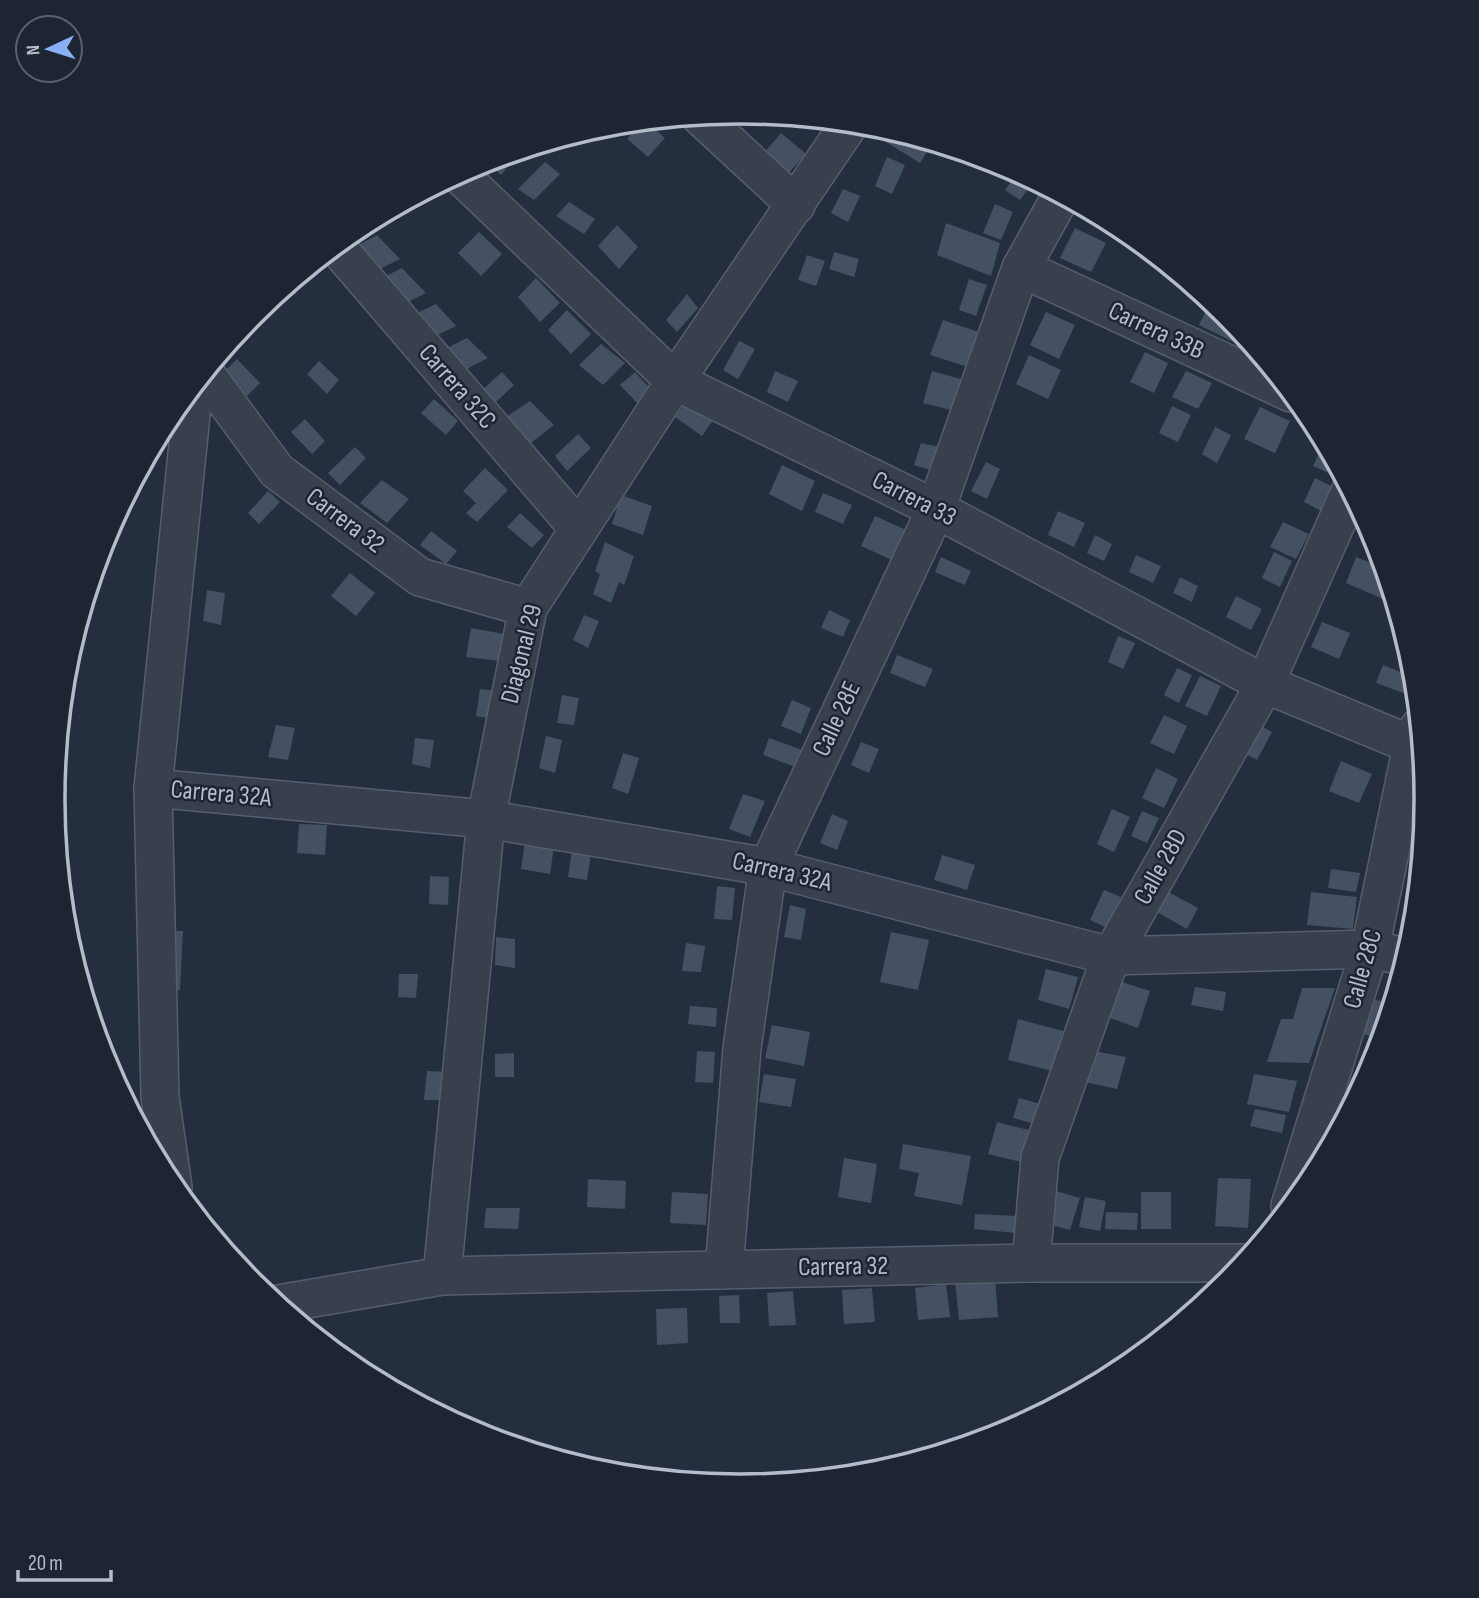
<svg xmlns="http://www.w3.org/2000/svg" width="1479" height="1598" font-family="'Sofia Sans Condensed',sans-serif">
<rect width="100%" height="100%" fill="#242e3e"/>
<g fill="#455062">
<polygon points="645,121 665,138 648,157 627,139 642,122"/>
<polygon points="877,126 897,132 933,143 920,163 873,134"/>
<polygon points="781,133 806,154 784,178 760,158"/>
<polygon points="521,151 501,175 488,163 490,160"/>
<polygon points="887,157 905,165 892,194 875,186"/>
<polygon points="545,162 560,174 534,200 518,189"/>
<polygon points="1018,172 1034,181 1020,200 1005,190"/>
<polygon points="843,189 860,196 848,222 831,213"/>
<polygon points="569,202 595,219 584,234 556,216"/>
<polygon points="995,204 1013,212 1001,240 983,233"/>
<polygon points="946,223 1000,243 991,276 937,255"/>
<polygon points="617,225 638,247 619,269 598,246"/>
<polygon points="1075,228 1106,243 1091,272 1060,258"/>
<polygon points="479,232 502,254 481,276 458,253"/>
<polygon points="377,235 400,259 368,275 345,252"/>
<polygon points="834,252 859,259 854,277 829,269"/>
<polygon points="807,255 825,261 816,286 798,280"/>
<polygon points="402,268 426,293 398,307 374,282"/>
<polygon points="536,278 560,303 540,322 518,297"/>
<polygon points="969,279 987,285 976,316 959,310"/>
<polygon points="687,294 698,308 677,332 666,320"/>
<polygon points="1211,301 1226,314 1258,354 1199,325"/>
<polygon points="436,304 456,326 429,339 408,317"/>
<polygon points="567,310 591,334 571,354 548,330"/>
<polygon points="1046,312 1075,325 1059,359 1030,345"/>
<polygon points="943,320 979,332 968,367 930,355"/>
<polygon points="467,338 488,358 461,372 441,351"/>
<polygon points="739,341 755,349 738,379 723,370"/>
<polygon points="601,344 625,363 603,385 579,365"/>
<polygon points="1145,352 1168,363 1154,393 1130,382"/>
<polygon points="1029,355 1061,370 1048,399 1016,384"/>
<polygon points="237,359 260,383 247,396 224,372"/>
<polygon points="319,361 339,380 327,394 307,374"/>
<polygon points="775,371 798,381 788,402 767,392"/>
<polygon points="932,371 964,380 955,411 923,403"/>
<polygon points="1186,371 1212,383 1198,409 1172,397"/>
<polygon points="502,372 514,385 494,404 481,391"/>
<polygon points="635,372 653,392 640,406 620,385"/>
<polygon points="434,399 458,421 446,435 421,413"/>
<polygon points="530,401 554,425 531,443 506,417"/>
<polygon points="687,401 714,419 702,436 675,417"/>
<polygon points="1172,406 1191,415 1178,442 1159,433"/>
<polygon points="1260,407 1290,421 1275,453 1244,439"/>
<polygon points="305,419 325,441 312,454 291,432"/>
<polygon points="1215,427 1231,435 1217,463 1202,454"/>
<polygon points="578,434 591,448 567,471 555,456"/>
<polygon points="921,443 944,448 937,472 914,465"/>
<polygon points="1324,443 1340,472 1337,477 1313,466"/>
<polygon points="355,447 366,458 340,485 328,473"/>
<polygon points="986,462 1000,469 987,499 971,491"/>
<polygon points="782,465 815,481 802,511 769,494"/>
<polygon points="485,468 508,490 477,522 466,513 476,503 463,491"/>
<polygon points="1315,478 1333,487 1321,511 1304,502"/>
<polygon points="382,480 409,499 387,523 360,503"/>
<polygon points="268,491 280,502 259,524 248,513"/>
<polygon points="823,493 852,505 843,524 815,512"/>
<polygon points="621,495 652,506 643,535 612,524"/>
<polygon points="1058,511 1085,523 1074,547 1048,535"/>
<polygon points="520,513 544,535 532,548 507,527"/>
<polygon points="875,516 906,530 892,560 861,546"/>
<polygon points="1283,522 1309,534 1296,559 1270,547"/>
<polygon points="431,531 457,551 446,564 420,545"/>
<polygon points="1095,535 1112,544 1104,561 1087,553"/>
<polygon points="605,542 634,556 624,585 619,582 611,603 593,594 600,574 595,571"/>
<polygon points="1274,552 1292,561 1280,587 1262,578"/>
<polygon points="1136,555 1161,566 1153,583 1129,572"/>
<polygon points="941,557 971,571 965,585 935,572"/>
<polygon points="1356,557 1384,568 1389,585 1383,599 1346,583"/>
<polygon points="350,573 375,593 356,616 331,596"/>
<polygon points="1180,577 1198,586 1192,602 1173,593"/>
<polygon points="207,590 225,593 221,625 203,621"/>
<polygon points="1236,596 1262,609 1251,630 1226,617"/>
<polygon points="829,610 850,620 843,637 821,628"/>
<polygon points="584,615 599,621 588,648 573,640"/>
<polygon points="1322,622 1350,633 1339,659 1311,647"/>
<polygon points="471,628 504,634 500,661 466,657"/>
<polygon points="1118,636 1135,643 1123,669 1108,662"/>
<polygon points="897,655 933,669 925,687 890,673"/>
<polygon points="1383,665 1413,677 1406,694 1376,683"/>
<polygon points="1177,668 1192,675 1179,703 1164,695"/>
<polygon points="1200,676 1221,686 1207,716 1185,706"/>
<polygon points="480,689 499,691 495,719 476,716"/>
<polygon points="562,695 579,698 574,725 557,723"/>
<polygon points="792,700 811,708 801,734 781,726"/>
<polygon points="1164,715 1187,726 1174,754 1150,743"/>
<polygon points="1255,723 1272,732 1257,760 1240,751"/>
<polygon points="276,725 295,728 288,760 268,757"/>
<polygon points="546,736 562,740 555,773 539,768"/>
<polygon points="415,738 434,740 430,768 412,764"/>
<polygon points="769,738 805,751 798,768 763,755"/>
<polygon points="861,742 879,749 869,773 851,765"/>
<polygon points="623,753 639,758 628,794 612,788"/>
<polygon points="1341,761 1372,774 1359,803 1329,791"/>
<polygon points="1156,768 1178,779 1164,808 1142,798"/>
<polygon points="743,794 765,801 750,837 729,829"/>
<polygon points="1112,809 1130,817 1114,852 1097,844"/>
<polygon points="1142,811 1159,818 1147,843 1131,836"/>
<polygon points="832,814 848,821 837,850 820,843"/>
<polygon points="299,824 327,825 325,855 297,853"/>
<polygon points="525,841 554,846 550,874 521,869"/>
<polygon points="572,850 591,853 587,880 568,877"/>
<polygon points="942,855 975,865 967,890 934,880"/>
<polygon points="1331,869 1360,873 1356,892 1328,888"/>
<polygon points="430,876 449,877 448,905 429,904"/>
<polygon points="717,886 735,888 732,920 714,919"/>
<polygon points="1161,888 1198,908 1187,929 1150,908"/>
<polygon points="1104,890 1121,897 1107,928 1090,920"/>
<polygon points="1311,892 1357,897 1353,929 1307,925"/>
<polygon points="790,905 806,909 801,940 784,937"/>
<polygon points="163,931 183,931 180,990 160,989"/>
<polygon points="891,932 929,940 918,990 880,982"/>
<polygon points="496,937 515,939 515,968 495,965"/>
<polygon points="686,943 705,946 701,972 682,971"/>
<polygon points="1046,969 1078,977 1069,1009 1038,1000"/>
<polygon points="399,974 418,974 416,998 398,997"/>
<polygon points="1122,982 1150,991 1138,1028 1110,1018"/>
<polygon points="1195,987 1226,992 1223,1011 1191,1005"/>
<polygon points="1302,988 1335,988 1309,1063 1267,1062 1281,1019 1293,1019"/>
<polygon points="1369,998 1392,1004 1381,1039 1359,1033"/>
<polygon points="690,1006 717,1008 716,1027 688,1024"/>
<polygon points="1018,1019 1063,1031 1053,1071 1008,1060"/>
<polygon points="772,1025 810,1032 804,1066 765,1058"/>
<polygon points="1089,1050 1126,1057 1117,1089 1080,1081"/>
<polygon points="697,1051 715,1052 713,1083 695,1082"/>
<polygon points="514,1053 514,1077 495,1077 495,1054"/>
<polygon points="427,1071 447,1072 446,1100 424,1100"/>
<polygon points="764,1074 796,1079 791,1107 759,1102"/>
<polygon points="1254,1074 1297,1081 1289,1112 1247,1104"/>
<polygon points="1019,1098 1044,1105 1039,1125 1013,1118"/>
<polygon points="1255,1109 1286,1115 1282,1133 1250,1126"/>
<polygon points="997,1122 1036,1132 1029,1164 988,1154"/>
<polygon points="903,1144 971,1156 962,1205 914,1196 919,1173 899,1169"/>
<polygon points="844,1158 877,1164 871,1203 838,1197"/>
<polygon points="1218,1178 1251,1179 1248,1228 1215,1226"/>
<polygon points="588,1179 626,1181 625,1209 587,1207"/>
<polygon points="1053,1190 1080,1198 1070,1230 1044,1223"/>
<polygon points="672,1192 708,1194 706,1225 670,1223"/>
<rect x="1141" y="1192" width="30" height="37"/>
<polygon points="1085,1197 1106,1201 1100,1231 1079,1227"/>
<polygon points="486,1208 520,1208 518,1229 484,1228"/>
<polygon points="1106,1212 1138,1213 1137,1230 1105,1229"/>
<polygon points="975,1214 1017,1216 1016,1233 974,1229"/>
<polygon points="995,1277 998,1317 959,1320 955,1281"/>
<polygon points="946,1284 950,1317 918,1320 915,1288"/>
<polygon points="872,1288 875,1322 844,1324 842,1290"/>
<polygon points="793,1291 796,1325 769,1326 767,1293"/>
<polygon points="739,1295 740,1323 720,1323 719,1296"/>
<polygon points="687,1308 688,1343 657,1345 656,1309"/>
</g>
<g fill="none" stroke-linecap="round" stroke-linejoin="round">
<defs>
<g id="minor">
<polyline points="700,116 796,205"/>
<polyline points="459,174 675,381 936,509 1265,684 1422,749"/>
<polyline points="336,246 579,529"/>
<polyline points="1021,268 1291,393"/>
<polyline points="205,373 277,471 420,577 528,608"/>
<polyline points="153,788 486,819 768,867 1111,956 1370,949 1406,957"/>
<polyline points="173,1187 160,1097 153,788 194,385"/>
<polyline points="1290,1206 1370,949 1412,745 1419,727"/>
<polyline points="1031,1263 1040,1158 1111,956 1265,684 1350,492"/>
<polyline points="724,1270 742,1048 768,867 936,509 1021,268 1061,196"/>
<polyline points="442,1276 486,819 528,608 675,381 850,123"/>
<polyline points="278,1304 442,1276 1031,1263 1243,1263"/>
</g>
</defs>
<use href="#minor" stroke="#565e6c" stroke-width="40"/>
<use href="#minor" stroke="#38404e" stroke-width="37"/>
</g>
<g text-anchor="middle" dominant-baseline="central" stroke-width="5" stroke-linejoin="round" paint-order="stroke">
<g font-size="26" fill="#b4bbc9" stroke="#1d2533">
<text transform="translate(1156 331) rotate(25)">Carrera 33B</text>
<text transform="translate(457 387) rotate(49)">Carrera 32C</text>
<text transform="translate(914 499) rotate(27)">Carrera 33</text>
<text transform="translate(345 521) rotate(37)">Carrera 32</text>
<text transform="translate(522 654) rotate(-76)">Diagonal 29</text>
<text transform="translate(837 719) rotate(-65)">Calle 28E</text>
<text transform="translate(221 794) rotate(5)">Carrera 32A</text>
<text transform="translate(1161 867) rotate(-61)">Calle 28D</text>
<text transform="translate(782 872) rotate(13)">Carrera 32A</text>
<text transform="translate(1363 969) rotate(-74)">Calle 28C</text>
<text transform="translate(843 1267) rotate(-1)">Carrera 32</text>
</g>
</g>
<path d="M0 0H1479V1598H0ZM739 124H740A674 674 0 0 1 1414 798V800A674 674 0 0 1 740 1474H739A674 674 0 0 1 65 800V798A674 674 0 0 1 739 124Z" fill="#1d2533" fill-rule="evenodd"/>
<path fill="none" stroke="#b4bbc9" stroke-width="3.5" d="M739 124H740A674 674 0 0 1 1414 798V800A674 674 0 0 1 740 1474H739A674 674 0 0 1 65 800V798A674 674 0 0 1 739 124Z"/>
<g transform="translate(49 49) rotate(266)"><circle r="33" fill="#1d2533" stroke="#59616f" stroke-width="2"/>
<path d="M0-5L12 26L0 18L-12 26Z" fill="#8ab1f8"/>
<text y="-10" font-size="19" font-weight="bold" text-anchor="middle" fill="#b4bbc9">N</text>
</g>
<path d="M18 1570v10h93v-10" fill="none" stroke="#b4bbc9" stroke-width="3.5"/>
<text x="28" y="1570" font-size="21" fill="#b4bbc9" stroke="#1d2533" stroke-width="5" paint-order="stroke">20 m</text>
</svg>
